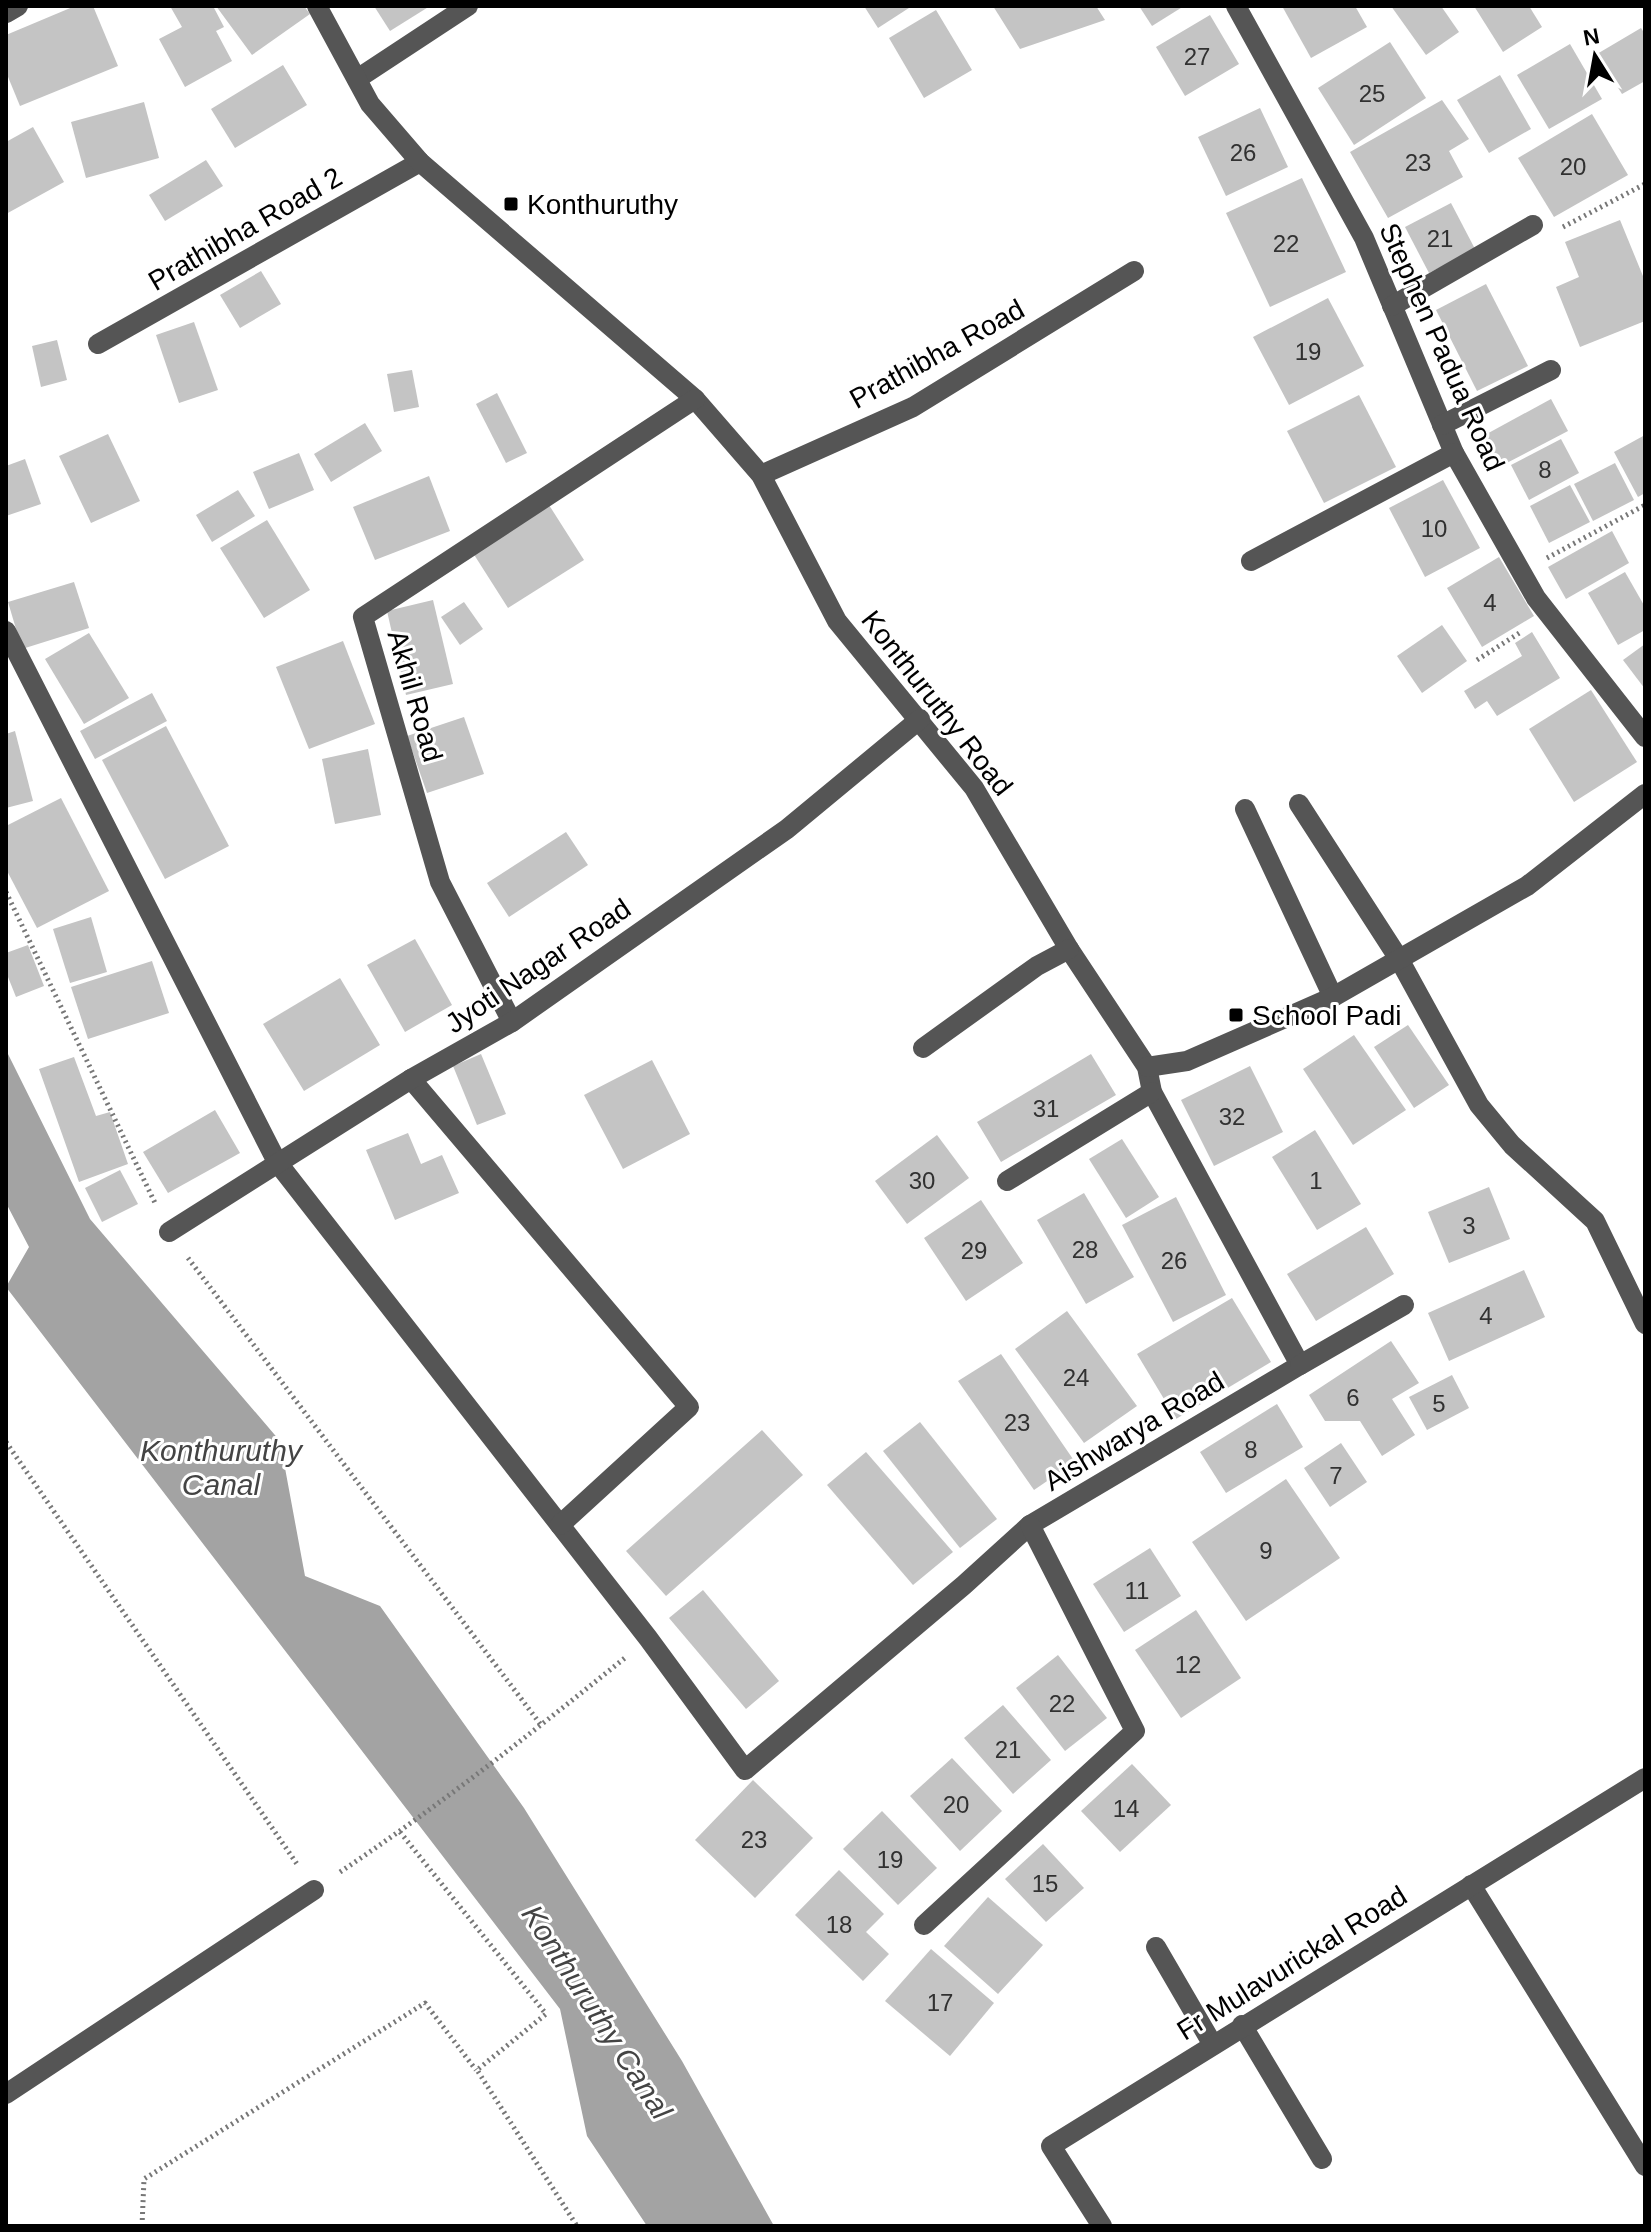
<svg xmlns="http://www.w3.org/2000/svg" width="1651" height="2232" font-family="Helvetica,sans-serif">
<rect width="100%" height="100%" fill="#fff"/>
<polygon fill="#a3a3a3" points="6,1050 90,1219 280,1441 305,1576 380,1606 524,1808 682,2061 774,2226 647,2226 587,2136 560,2009 6,1287 29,1247 6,1203"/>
<g fill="#c4c4c4">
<polygon points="75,6 93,6 118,66 20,106 6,72 6,35"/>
<polygon points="170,6 213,6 224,27 216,31 232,61 185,87 159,39 182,27"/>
<polygon points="216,6 304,6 310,14 252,55"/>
<polygon points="374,6 430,6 390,31"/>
<polygon points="864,6 912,6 878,28"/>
<polygon points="993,6 1096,6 1105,20 1020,49"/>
<polygon points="1139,6 1184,6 1152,26"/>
<polygon points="1282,6 1355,6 1367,27 1311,58"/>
<polygon points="1391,6 1441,6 1459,32 1426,55"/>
<polygon points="1474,6 1529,6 1542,27 1503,52"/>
<polygon points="936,10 972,70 924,98 889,38"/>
<polygon points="1210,15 1239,64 1185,96 1156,47"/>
<polygon points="1641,28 1645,34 1645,81 1622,94 1597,54"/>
<polygon points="1390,42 1426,98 1354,145 1318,88"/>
<polygon points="1570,44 1602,99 1549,129 1517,75"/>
<polygon points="283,65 307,105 235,148 211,109"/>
<polygon points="1500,75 1531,129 1489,153 1457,100"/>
<polygon points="1442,100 1469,139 1449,151 1463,177 1388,218 1350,152"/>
<polygon points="144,102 159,158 86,178 71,122"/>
<polygon points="1260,108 1288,167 1226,196 1198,137"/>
<polygon points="1592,114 1628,175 1554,217 1518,158"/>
<polygon points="33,127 64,182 6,214 6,142"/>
<polygon points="206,160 223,186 165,221 149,195"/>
<polygon points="1302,178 1346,272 1270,307 1226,213"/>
<polygon points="1451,203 1475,249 1429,273 1405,227"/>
<polygon points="1620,220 1645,281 1645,321 1580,347 1556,287 1579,277 1565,242"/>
<polygon points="261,271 281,304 240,328 220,295"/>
<polygon points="1486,284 1528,366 1477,391 1436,310"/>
<polygon points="1328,298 1364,366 1289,405 1253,337"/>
<polygon points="194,322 218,390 179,403 156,335"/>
<polygon points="57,340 67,380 41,387 32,346"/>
<polygon points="412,370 419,407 394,412 387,374"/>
<polygon points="497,393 527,453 506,463 476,404"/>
<polygon points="1359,395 1396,467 1324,503 1287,431"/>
<polygon points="1551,399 1568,431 1499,467 1483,436"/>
<polygon points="365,423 382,451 331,482 314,454"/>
<polygon points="108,434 140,501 91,523 59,456"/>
<polygon points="1645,435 1645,493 1638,497 1614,452"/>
<polygon points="1561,439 1579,473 1529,500 1511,465"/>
<polygon points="299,453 314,490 269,509 253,472"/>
<polygon points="25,459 41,504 6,516 6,466"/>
<polygon points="1615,463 1634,500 1593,521 1574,484"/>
<polygon points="429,476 450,531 375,560 353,507"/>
<polygon points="1443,480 1480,548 1425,577 1389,508"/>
<polygon points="1570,485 1590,522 1549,543 1530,506"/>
<polygon points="238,490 255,516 212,542 196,515"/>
<polygon points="549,505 584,560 508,608 473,553"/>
<polygon points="267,520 310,590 264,618 220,548"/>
<polygon points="1612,531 1629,563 1566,599 1548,567"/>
<polygon points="1499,557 1534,616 1482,647 1447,588"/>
<polygon points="1625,572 1645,607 1645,630 1618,645 1588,593"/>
<polygon points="74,582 89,628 22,649 8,602"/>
<polygon points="433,600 453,684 406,695 387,611"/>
<polygon points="464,602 483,629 460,645 441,617"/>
<polygon points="1442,625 1467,661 1422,693 1397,656"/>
<polygon points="1532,632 1560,678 1497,716 1487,701 1475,709 1464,691 1522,656 1515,643"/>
<polygon points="89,633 129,698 84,724 45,659"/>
<polygon points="343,641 375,724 309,749 276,667"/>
<polygon points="1645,644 1645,689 1623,660"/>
<polygon points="1591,690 1637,762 1574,802 1529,729"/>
<polygon points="152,693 167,721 95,759 80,731"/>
<polygon points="464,717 484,774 427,793 407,736"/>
<polygon points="166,726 229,846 165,879 102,760"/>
<polygon points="15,731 33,801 6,808 6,734"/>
<polygon points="368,749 381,815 335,824 322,759"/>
<polygon points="61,798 109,891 37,928 6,869 6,826"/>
<polygon points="566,832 588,865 509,917 487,883"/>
<polygon points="91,917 107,972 70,983 53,929"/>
<polygon points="415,939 452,1005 405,1032 367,965"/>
<polygon points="28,945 44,986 16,997 6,972 6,953"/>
<polygon points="152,961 169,1013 88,1039 71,987"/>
<polygon points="340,978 380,1045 304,1091 263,1024"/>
<polygon points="1408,1025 1449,1085 1414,1108 1374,1047"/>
<polygon points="1354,1035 1406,1110 1353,1145 1303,1069"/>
<polygon points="481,1054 506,1114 477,1125 453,1066"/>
<polygon points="1091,1054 1116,1095 1001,1162 977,1122"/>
<polygon points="74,1057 96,1116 110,1112 128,1164 79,1182 39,1069"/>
<polygon points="652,1060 690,1134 623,1169 584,1095"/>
<polygon points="1250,1066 1283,1132 1214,1166 1181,1100"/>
<polygon points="215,1110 240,1153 168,1193 143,1152"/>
<polygon points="1315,1130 1361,1204 1317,1230 1272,1157"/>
<polygon points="408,1133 421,1164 442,1155 459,1193 395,1220 366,1150"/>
<polygon points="937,1135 969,1178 907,1224 875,1181"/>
<polygon points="1122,1139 1159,1197 1126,1218 1089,1159"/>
<polygon points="120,1170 138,1204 102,1222 85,1188"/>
<polygon points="1489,1187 1510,1239 1449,1263 1428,1212"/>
<polygon points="1084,1193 1134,1277 1086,1304 1037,1220"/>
<polygon points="1176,1197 1226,1295 1173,1322 1122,1225"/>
<polygon points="981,1200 1023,1263 966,1301 924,1238"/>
<polygon points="1366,1227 1394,1274 1316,1321 1287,1274"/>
<polygon points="1524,1270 1545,1317 1449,1361 1428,1313"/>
<polygon points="1232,1298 1271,1362 1176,1419 1137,1354"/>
<polygon points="1067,1311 1137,1406 1084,1443 1015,1349"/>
<polygon points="1391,1341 1419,1383 1392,1399 1415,1435 1382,1456 1360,1421 1325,1421 1309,1395"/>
<polygon points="1001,1354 1075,1462 1034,1490 958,1381"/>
<polygon points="1452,1375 1469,1408 1427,1430 1409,1397"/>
<polygon points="1277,1404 1303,1447 1226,1493 1200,1452"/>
<polygon points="920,1422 997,1519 960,1548 883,1451"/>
<polygon points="762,1430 803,1475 666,1596 626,1551"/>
<polygon points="1341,1443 1367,1482 1330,1507 1304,1468"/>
<polygon points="866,1452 953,1552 913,1585 827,1485"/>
<polygon points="1286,1479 1340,1558 1246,1621 1192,1542"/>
<polygon points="1150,1548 1181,1596 1124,1632 1093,1584"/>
<polygon points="703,1590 779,1681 746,1709 669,1618"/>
<polygon points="1196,1610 1241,1678 1181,1718 1135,1650"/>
<polygon points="1058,1655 1107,1718 1065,1751 1016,1688"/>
<polygon points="1003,1705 1051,1760 1013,1794 964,1738"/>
<polygon points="952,1758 1002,1811 960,1851 910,1796"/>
<polygon points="1132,1764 1171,1805 1120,1852 1081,1811"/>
<polygon points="753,1780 813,1838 755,1898 695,1840"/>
<polygon points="882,1811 937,1868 898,1905 843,1849"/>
<polygon points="1043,1844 1084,1888 1046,1922 1005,1879"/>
<polygon points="839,1870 884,1914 866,1932 889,1954 863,1981 795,1915"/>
<polygon points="988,1897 1043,1945 998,1994 944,1946"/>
<polygon points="931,1949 994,2003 950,2056 885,2001"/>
</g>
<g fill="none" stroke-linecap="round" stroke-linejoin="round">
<g stroke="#777" stroke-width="5" stroke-dasharray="2 4" stroke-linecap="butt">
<polyline points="1563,227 1645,184"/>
<polyline points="1547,558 1645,505"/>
<polyline points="1477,660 1521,632"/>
<polyline points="6,892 156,1205"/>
<polyline points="188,1258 541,1725"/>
<polyline points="6,1442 297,1864"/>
<polyline points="400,1832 546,2014 477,2070 577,2226"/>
<path d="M340 1872C439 1806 533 1732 626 1657"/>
<polyline points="142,2226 144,2179 425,2003 476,2070"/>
</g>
<g stroke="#555" stroke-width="20">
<polyline points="1236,6 1364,238 1454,453 1536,598 1645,737"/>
<polyline points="6,13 18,6"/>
<polyline points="357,79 468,6"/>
<polyline points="1392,306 1533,225"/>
<polyline points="98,344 420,162"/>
<polyline points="1442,425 1551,370"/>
<polyline points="761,475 913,407 1134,271"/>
<polyline points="1251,561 1454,453"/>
<polyline points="6,631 277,1162 648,1638 745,1770 964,1585 1030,1525 1300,1365 1152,1092 1147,1067 1069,949 974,788 837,621 761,475 695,399 420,162 370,104 317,6"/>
<polyline points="1299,804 1399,959 1479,1105 1512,1145 1595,1221 1645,1324"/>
<polyline points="1245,809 1333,997"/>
<polyline points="512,1022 440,882 363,617 695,399"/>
<polyline points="923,1048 1037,966 1069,949"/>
<polyline points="1147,1067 1187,1061 1333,997 1527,886 1645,794"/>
<polyline points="411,1079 689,1407 560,1525"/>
<polyline points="1007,1181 1152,1092"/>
<polyline points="169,1232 411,1079 512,1022 787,829 920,719"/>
<polyline points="1300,1365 1404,1305"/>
<polyline points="1471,1885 1645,2166"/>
<polyline points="924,1925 1135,1731 1030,1525"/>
<polyline points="1156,1947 1213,2045"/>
<polyline points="1242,2025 1322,2159"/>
<polyline points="6,2094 314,1890"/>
<polyline points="1102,2226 1051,2146 1645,1778"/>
</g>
</g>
<g fill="#000" stroke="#fff" stroke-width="3">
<rect x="503" y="196" width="16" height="16" rx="4"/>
<rect x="1228" y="1007" width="16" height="16" rx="4"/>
</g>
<g text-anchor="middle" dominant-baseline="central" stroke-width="6" stroke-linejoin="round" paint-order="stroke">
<g font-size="24" fill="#313131">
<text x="1197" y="56">27</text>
<text x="1372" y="93">25</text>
<text x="1243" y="152">26</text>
<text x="1418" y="162">23</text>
<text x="1573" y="166">20</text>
<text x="1440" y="238">21</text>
<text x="1286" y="243">22</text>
<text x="1308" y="351">19</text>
<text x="1545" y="469">8</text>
<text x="1434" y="528">10</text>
<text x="1490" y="602">4</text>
<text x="1046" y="1108">31</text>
<text x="1232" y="1116">32</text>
<text x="922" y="1180">30</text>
<text x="1316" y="1180">1</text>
<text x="1469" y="1225">3</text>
<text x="1085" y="1249">28</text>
<text x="974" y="1250">29</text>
<text x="1174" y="1260">26</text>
<text x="1486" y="1315">4</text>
<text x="1076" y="1377">24</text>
<text x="1353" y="1397">6</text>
<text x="1439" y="1403">5</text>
<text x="1017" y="1422">23</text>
<text x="1251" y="1449">8</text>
<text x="1336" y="1475">7</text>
<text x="1266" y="1550">9</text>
<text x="1137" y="1590">11</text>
<text x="1188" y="1664">12</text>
<text x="1062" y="1703">22</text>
<text x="1008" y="1749">21</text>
<text x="956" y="1804">20</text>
<text x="1126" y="1808">14</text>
<text x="754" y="1839">23</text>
<text x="890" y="1859">19</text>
<text x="1045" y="1883">15</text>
<text x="839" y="1924">18</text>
<text x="940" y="2002">17</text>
</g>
<g font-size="28" fill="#000" stroke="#fff" text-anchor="start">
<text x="527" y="204">Konthuruthy</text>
<text x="1252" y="1015">School Padi</text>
</g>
<g font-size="28" fill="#000" stroke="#fff">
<text transform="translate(245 229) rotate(-30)">Prathibha Road 2</text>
<text transform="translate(1442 347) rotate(66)">Stephen Padua Road</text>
<text transform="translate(937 354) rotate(-29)">Prathibha Road</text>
<text transform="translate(415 696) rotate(74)">Akhil Road</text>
<text transform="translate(937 703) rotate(52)">Konthuruthy Road</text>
<text transform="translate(538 966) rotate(-34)">Jyoti Nagar Road</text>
<text transform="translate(1134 1431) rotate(-31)">Aishwarya Road</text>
<text transform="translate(1292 1963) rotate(-32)">Fr Mulavurickal Road</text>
</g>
<g font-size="30" font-style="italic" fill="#444" stroke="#fff">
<text x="221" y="1450">Konthuruthy<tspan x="221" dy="34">Canal</tspan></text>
<text transform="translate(597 2012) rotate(57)">Konthuruthy Canal</text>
</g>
</g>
<rect width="1651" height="2232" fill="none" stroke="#000000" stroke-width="16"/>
<g transform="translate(1595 56) rotate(349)" stroke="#ffffff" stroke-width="6" paint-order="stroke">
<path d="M0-6L14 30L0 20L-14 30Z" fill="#000000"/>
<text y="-12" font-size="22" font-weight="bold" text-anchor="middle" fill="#000000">N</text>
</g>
</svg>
